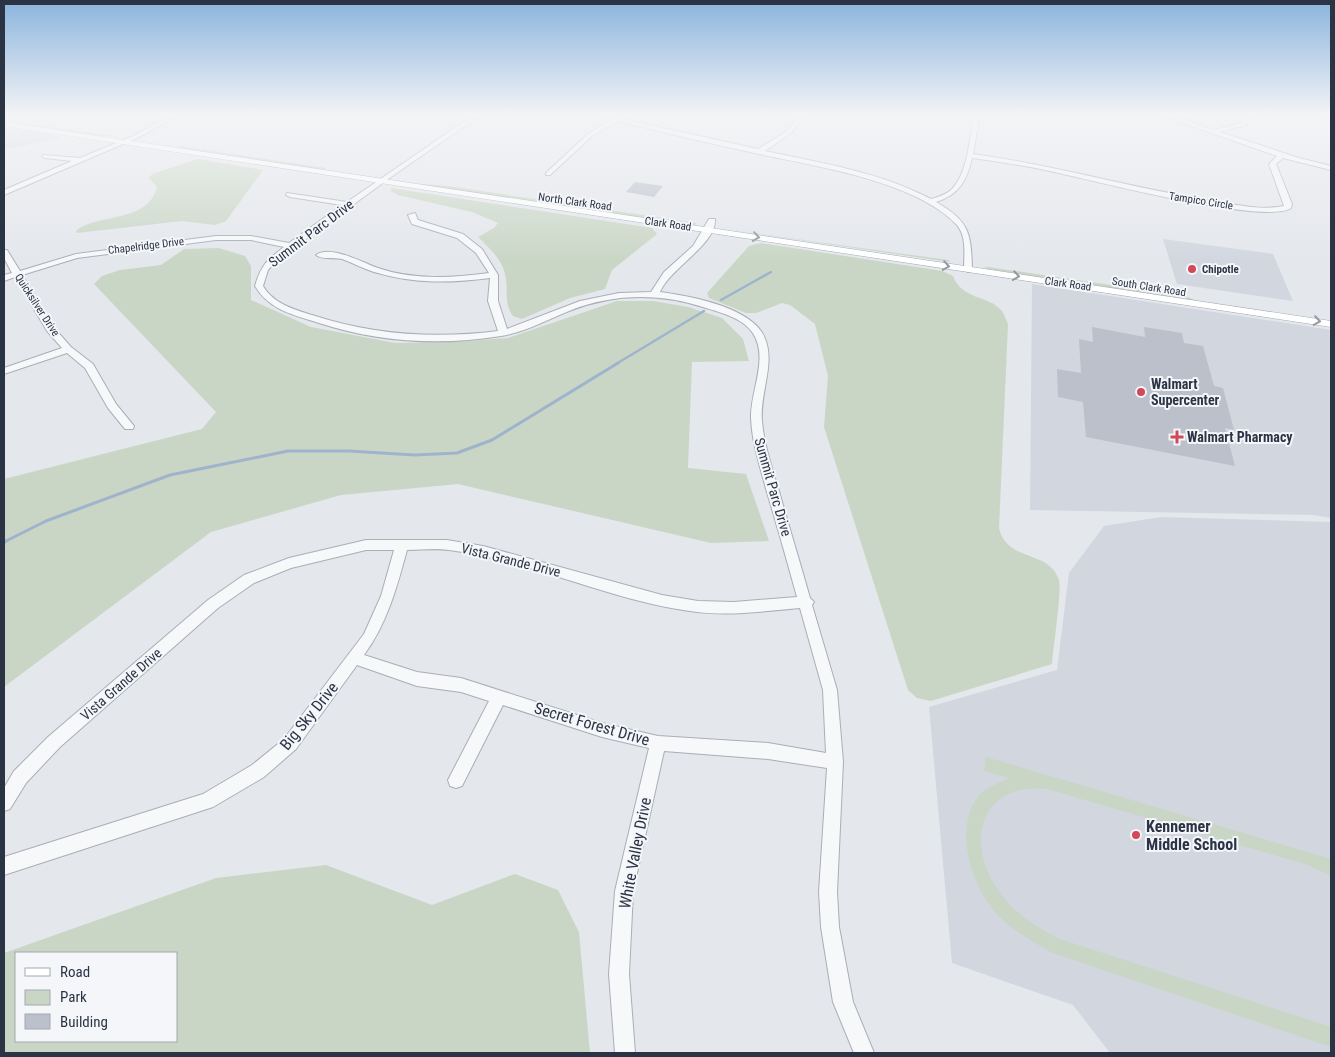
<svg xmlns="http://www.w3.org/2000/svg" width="1335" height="1057" font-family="'Roboto Condensed',sans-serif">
<rect width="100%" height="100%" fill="#e4e7ec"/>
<g fill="#d2d6de">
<polygon points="4,127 63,137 4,150"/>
<polygon points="1163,239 1273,254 1293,301 1177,284"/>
<polygon points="1032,284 1331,330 1331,518 1314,515 1030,510"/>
<polygon points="1161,517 1331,522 1331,1053 1110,1053 1073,1005 952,963 929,707 1057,670 1069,573 1104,526"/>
</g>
<g fill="#c9d6c5" fill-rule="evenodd">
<polygon points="8,121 122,137 85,135 4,122"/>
<polygon points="180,146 326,168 322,171 176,149"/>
<path d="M198 159 263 170 226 221 215 225 182 221 77 233 76 231C96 213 148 224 157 187L149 178 152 174Z"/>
<polygon points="423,184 448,186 696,223 694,226 421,186"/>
<path d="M391 188 652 228 657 234 612 270 605 289 570 298 522 319 513 316C503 303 509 289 505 274 502 259 488 247 478 237L494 228 498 223 472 212 398 195 391 191Z"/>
<polygon points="724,229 948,260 950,262"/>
<path d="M761 243 942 271 953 276C962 300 988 295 1001 310 1004 313 1006 320 1008 324L999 528C1007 563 1049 549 1059 580 1062 590 1053 649 1052 664L931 701 917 698 908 690 824 427 828 376 815 324 790 305 782 303 756 313H746L709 298 707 293 749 246Z"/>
<polygon points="219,248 245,256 251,266 251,300 311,327 395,343 451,342 508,338 617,301 653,301 688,307 722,318 743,339 749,361 692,362 688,468 746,474 769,541 711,543 458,484 341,495 211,532 4,687 4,479 202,429 216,412 94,284 102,276 120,270 161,265 184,249"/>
<polygon points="988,267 1185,296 1197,301 1055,281 983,268"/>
<path d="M986 757 1331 859V876L1308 865 1047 789C981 782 964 841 998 890 1014 913 1035 927 1060 939L1331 1027V1047L1050 952C1033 941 1015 932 1000 917 972 890 952 829 979 795 986 787 999 783 1009 778L984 771Z"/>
<path d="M326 865 432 905 515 874 558 890 579 932 590 1053H4V953L216 878ZM16 953H176V1041H16Z"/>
</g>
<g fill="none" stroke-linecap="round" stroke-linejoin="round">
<g stroke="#9fb4cc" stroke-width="2.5">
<polyline points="721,300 771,272"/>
<polyline points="616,364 704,311"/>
</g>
<polyline stroke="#9fb4cc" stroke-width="3" points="4,542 46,521 170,475 288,451 349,451 414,455 457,453 492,440 618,363"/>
<polyline stroke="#9fb4cc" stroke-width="4" points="4,542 6,541"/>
</g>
<g fill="#bbc0ca">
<polygon points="635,182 663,186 654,197 626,192"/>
<polygon points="1092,327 1145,337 1144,327 1182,333 1184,343 1203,346 1214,386 1223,388 1234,430 1225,428 1235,466 1086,437 1083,402 1058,397 1057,369 1081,373 1079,339 1093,342"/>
</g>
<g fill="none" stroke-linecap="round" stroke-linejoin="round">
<defs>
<g id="minor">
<polygon points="174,114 182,114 137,138 4,195 4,190 72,161 45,158 42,156 43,155 80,158 133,136"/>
<path d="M475 114H482L391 177 276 261 268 270 263 286C274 304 293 309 312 315 373 335 434 339 498 331L488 301 490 278C452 283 415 284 378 273 365 270 354 263 342 259 334 257 322 260 316 255 330 244 363 263 378 268 413 280 452 278 489 273L476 253 457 238 412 224 408 215 415 213 418 220 463 234 482 249 498 275V301L507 329 580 301 619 293 651 292 664 272 693 246 709 219H715C717 244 669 269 660 292 690 296 743 306 761 331 779 358 759 392 762 421 764 445 772 468 779 491 789 527 800 562 810 598L814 602 812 605 837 690 843 762 837 892 839 927 853 1002 874 1053H854L833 1002 821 927 819 892 827 768 768 759 664 751 633 891 629 974 635 1053H615L609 974 615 891 649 748 602 737 503 705 462 786 456 788 450 786 448 780 489 701 461 692 417 686 357 665 296 749 264 777 213 807 4 875V857L203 794 252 765 284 739 364 634 381 596 394 550H366L291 568 254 583 218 608 60 747 26 783 10 809 4 811V788L14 771 48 737 208 600 244 575 289 558 366 540H447L483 546 662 595 698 601 734 602 797 597C787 561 777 525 766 489 760 466 752 443 751 418 750 391 770 357 752 332 742 318 722 313 706 308 661 293 614 293 569 311 546 320 526 332 501 336 440 346 377 342 319 323 294 315 269 310 255 286 261 265 267 260 284 247L251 240H216L77 258 22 275 56 330 71 347 93 364 116 404 134 426 133 429H125L108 408 85 368 67 353 4 374V368L62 348 47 331 15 277 4 281V275L12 273 4 258V250H7L20 271 76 254 216 236H251L289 243 342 205 290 197 286 195 287 193 347 202ZM407 550C421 550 435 548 449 550 533 561 612 602 697 612 731 616 766 611 800 608L823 690 826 753 768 743 658 736 602 723 461 678 417 672 364 655C387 624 397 587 407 550Z"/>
<path d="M596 114 616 117 620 115 622 118 636 122 758 149 787 131 800 114H806L791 133 765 151C821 163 880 172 931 199 938 197 946 195 952 189 968 173 970 136 974 114H980L973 154C1053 165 1129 187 1208 200 1233 204 1259 211 1284 206L1269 164 1277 156 1157 114H1167L1214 130 1242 123 1243 114H1249V121L1246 125 1220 132 1299 158 1331 166V170L1283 158 1276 164 1292 204 1291 208C1267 225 1099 182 1063 174 1033 167 1003 162 972 158 967 180 959 195 936 202 970 221 971 234 972 269L968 272 964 269C964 255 967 237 957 225 916 181 815 166 759 154 712 144 665 133 618 121L592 136 550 175H546V173L588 134 612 119Z"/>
</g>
<g id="major">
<polygon points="1325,114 1331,114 1331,119 1328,119"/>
<polygon points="4,122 1331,321 1331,327 4,126"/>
</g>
</defs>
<use href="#minor" stroke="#a9aeb7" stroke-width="2"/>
<use href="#major" stroke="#a3abb8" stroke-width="1"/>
<use href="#minor" fill="#f7f8fa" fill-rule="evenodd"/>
<use href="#major" fill="#fff" fill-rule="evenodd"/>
</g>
<defs><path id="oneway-chevron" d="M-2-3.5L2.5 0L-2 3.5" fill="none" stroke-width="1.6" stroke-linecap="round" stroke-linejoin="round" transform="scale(1.25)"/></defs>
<g stroke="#959aa2">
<use href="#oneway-chevron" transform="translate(756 237) rotate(9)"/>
<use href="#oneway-chevron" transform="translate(946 266) rotate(9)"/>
<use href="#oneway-chevron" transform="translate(1016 276) rotate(9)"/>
<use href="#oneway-chevron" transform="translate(1317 321) rotate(9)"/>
</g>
<linearGradient id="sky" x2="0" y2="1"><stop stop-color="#8bb4dd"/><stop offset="0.44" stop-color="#f3f4f6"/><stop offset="1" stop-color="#f3f4f6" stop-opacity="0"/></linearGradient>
<rect width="1335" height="262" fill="url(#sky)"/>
<g fill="#d1495b" stroke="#f4f6f9" stroke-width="2">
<circle cx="1192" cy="269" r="5"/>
<circle cx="1141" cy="392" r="5"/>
<path d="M1174.5 429.5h5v5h5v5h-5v5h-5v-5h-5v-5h5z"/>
<circle cx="1136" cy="835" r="5"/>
</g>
<g text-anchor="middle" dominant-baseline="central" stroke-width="4" stroke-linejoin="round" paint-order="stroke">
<g font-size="11" fill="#2b3445" stroke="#f4f6f9">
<text transform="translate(1201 201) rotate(9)">Tampico Circle</text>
<text transform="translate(575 202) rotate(8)">North Clark Road</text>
<text transform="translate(668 224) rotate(8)">Clark Road</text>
<text transform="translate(146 246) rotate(-7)">Chapelridge Drive</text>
<text transform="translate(1068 284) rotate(8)">Clark Road</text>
<text transform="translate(1149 287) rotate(9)">South Clark Road</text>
<text transform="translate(37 305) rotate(57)">Quicksilver Drive</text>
</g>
<g font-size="11" font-weight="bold" fill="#2b3445" stroke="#f4f6f9" text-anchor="start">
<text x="1202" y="269">Chipotle</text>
</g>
<g font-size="14" fill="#2b3445" stroke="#f4f6f9">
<text transform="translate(311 233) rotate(-37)">Summit Parc Drive</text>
<text transform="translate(773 487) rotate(74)">Summit Parc Drive</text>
<text transform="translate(511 560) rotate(14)">Vista Grande Drive</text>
<text transform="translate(121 684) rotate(-41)">Vista Grande Drive</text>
</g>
<g font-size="14" font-weight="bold" fill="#2b3445" stroke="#f4f6f9" text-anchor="start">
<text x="1151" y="384">Walmart<tspan x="1151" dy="16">Supercenter</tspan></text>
<text x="1187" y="437">Walmart Pharmacy</text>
</g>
<g font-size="16" fill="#2b3445" stroke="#f4f6f9">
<text transform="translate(309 716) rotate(-51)">Big Sky Drive</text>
<text transform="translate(592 724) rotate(16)">Secret Forest Drive</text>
<text transform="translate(635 853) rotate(-79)">White Valley Drive</text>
</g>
<g font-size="16" font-weight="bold" fill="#2b3445" stroke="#f4f6f9" text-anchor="start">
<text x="1146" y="826">Kennemer<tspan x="1146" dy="18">Middle School</tspan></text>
</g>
</g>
<rect width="1335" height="1057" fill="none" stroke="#2b3445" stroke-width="10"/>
<rect x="15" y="952" width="162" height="90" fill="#f4f6f9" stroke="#a4a8b1"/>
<rect x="25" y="968" width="25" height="8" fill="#ffffff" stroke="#a4a8b1"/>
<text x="60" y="977" font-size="15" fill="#2b3445">Road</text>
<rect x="25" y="990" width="25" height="15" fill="#c9d6c5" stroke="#a4a8b1"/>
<text x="60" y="1002" font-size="15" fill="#2b3445">Park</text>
<rect x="25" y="1014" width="25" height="15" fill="#bbc0ca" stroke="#a4a8b1"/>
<text x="60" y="1027" font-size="15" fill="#2b3445">Building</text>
</svg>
